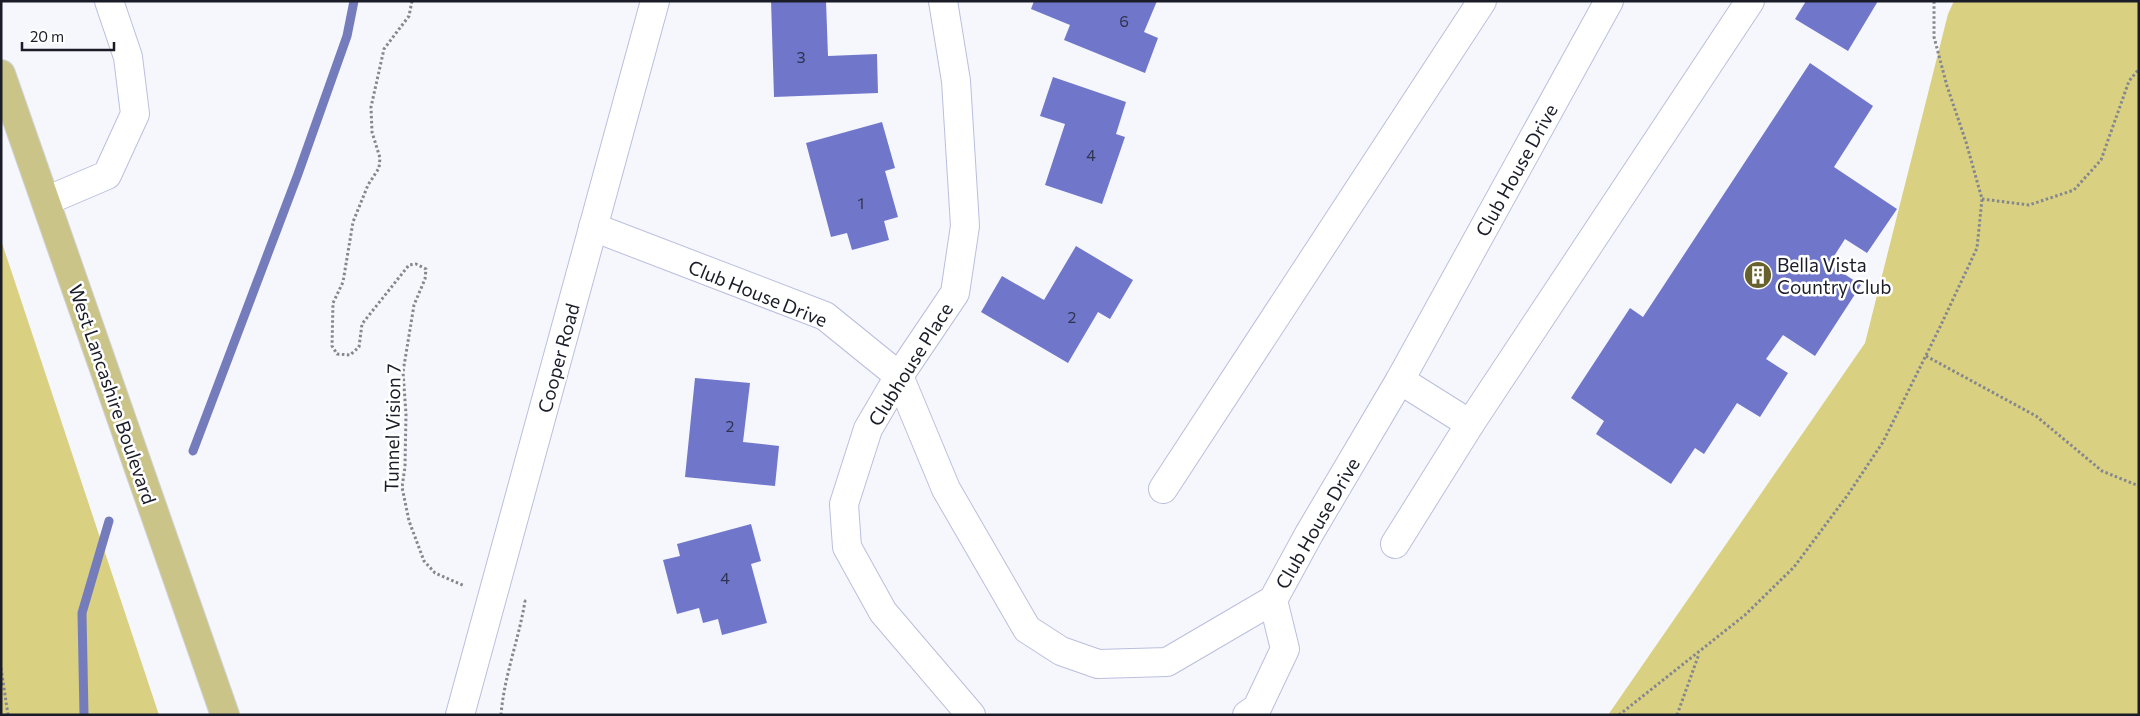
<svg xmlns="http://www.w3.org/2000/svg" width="2140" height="716" font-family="Commissioner,sans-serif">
<rect width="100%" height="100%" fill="#f6f7fd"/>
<g fill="#dad082">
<polygon points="1954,1 2139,1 2139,715 1608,715 1865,343 1948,14"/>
<polygon points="1,240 159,715 1,715"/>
</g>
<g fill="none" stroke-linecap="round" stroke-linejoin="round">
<g stroke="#757cbc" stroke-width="9">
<polyline points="193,451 298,174 347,36 354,1"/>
<polyline points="84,715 82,613 109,521"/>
</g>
</g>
<g fill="#7077ca">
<polygon points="771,1 826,1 828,56 877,54 878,93 774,97"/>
<polygon points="1034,1 1157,1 1144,32 1158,38 1145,73 1064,40 1070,25 1031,9"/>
<polygon points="1806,1 1878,1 1848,51 1795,19"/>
<polygon points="1810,63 1873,106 1834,167 1897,209 1867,253 1845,239 1829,264 1861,285 1815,356 1783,335 1766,359 1788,373 1760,417 1737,403 1704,454 1695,448 1671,484 1596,434 1604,421 1571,398 1630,308 1643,317"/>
<polygon points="1053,77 1126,102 1116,134 1125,137 1102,204 1045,185 1065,124 1040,116"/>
<polygon points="882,122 895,168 885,171 898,217 884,221 889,240 852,250 847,233 831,237 806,143"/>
<polygon points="1076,246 1133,280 1110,319 1098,312 1068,363 981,312 1002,276 1044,300"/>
<polygon points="695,378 750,383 743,442 779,446 775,486 685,477"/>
<polygon points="751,524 761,561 751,564 767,623 722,635 718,619 703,623 699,608 677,614 663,560 680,556 677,544"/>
</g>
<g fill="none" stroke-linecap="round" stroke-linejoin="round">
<defs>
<g id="minor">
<polyline points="943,1 956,81 965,226 955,293 899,376 868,429 844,504 847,547 883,612 971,715"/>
<polyline points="46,201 107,175 135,114 128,57 109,1"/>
<polyline points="593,227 825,316 899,376 946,489 1027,629 1061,651 1098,664 1167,662 1273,600 1309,534 1400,380 1609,1"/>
<polyline points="1400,380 1470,424"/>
<polyline points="1163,489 1482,1"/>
<polyline points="1395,544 1470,424 1750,1"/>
<polyline points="460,715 655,1"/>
<polyline points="1247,715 1257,708 1285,649 1273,600"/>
</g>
<polyline id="major" points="1,74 225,715"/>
</defs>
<use href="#minor" stroke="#babfde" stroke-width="30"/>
<use href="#major" stroke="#d1d2d4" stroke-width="30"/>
<g stroke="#85878f" stroke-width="3" stroke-dasharray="2.5 2.5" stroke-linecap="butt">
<polyline points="412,1 409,16 384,49 371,107 372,132 380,158 379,168 368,185 353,222 343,282 333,303 332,346 337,354 350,355 359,347 362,324 409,265 416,264 426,269 425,279 414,305 403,372 406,414 405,467 402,487 409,521 424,561 435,573 465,586"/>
<polyline points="1982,199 2029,205 2074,190 2101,160 2129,81 2139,69"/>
<polyline points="1926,356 2036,416 2102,471 2139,486"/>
<polyline points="1,668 8,715"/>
<path d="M501 715C504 676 519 639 525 601L522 600"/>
<polyline points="1619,715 1745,615 1794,567 1847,496 1883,442 1940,327 1977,248 1982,199 1966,142 1947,86 1934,37 1934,1"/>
<polyline points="1677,715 1699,654"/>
</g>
<use href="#minor" stroke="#fff" stroke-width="28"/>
<use href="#major" stroke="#cbc489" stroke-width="28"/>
</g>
<defs>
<symbol id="building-disc" viewBox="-11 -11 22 22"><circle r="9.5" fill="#67612d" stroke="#fff"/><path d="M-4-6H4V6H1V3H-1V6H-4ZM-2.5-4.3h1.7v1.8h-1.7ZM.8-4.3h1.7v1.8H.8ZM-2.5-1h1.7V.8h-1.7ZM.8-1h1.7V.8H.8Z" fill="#fff"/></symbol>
</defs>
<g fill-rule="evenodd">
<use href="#building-disc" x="1742" y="259" width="32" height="32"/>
</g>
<g text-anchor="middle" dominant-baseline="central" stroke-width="5" stroke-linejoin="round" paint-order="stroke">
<g font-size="16" fill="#303350">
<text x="1124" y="20">6</text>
<text x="801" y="56">3</text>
<text x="1091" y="154">4</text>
<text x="861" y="202">1</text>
<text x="1072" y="316">2</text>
<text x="730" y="425">2</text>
<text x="725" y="577">4</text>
</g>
<g font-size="19" fill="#1a1c27" stroke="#fff">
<text transform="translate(1516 170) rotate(-61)">Club House Drive</text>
<text transform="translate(758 293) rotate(22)">Club House Drive</text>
<text transform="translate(558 358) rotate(-75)">Cooper Road</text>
<text transform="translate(910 364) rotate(-58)">Clubhouse Place</text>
<text transform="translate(113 394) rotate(71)">West Lancashire Boulevard</text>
<text transform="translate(392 428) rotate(-89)">Tunnel Vision 7</text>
<text transform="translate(1317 523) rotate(-60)">Club House Drive</text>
</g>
<g font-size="19" fill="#1a1c27" stroke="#fff" text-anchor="start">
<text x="1777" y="264">Bella Vista<tspan x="1777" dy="22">Country Club</tspan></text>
</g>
</g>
<rect width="2140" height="716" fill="none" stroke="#1a1c27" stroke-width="5"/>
<path d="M22 42v8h92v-8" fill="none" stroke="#1a1c27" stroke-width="2.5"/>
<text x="30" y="42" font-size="15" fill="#1a1c27" stroke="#ffffff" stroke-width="4" paint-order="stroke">20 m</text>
</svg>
